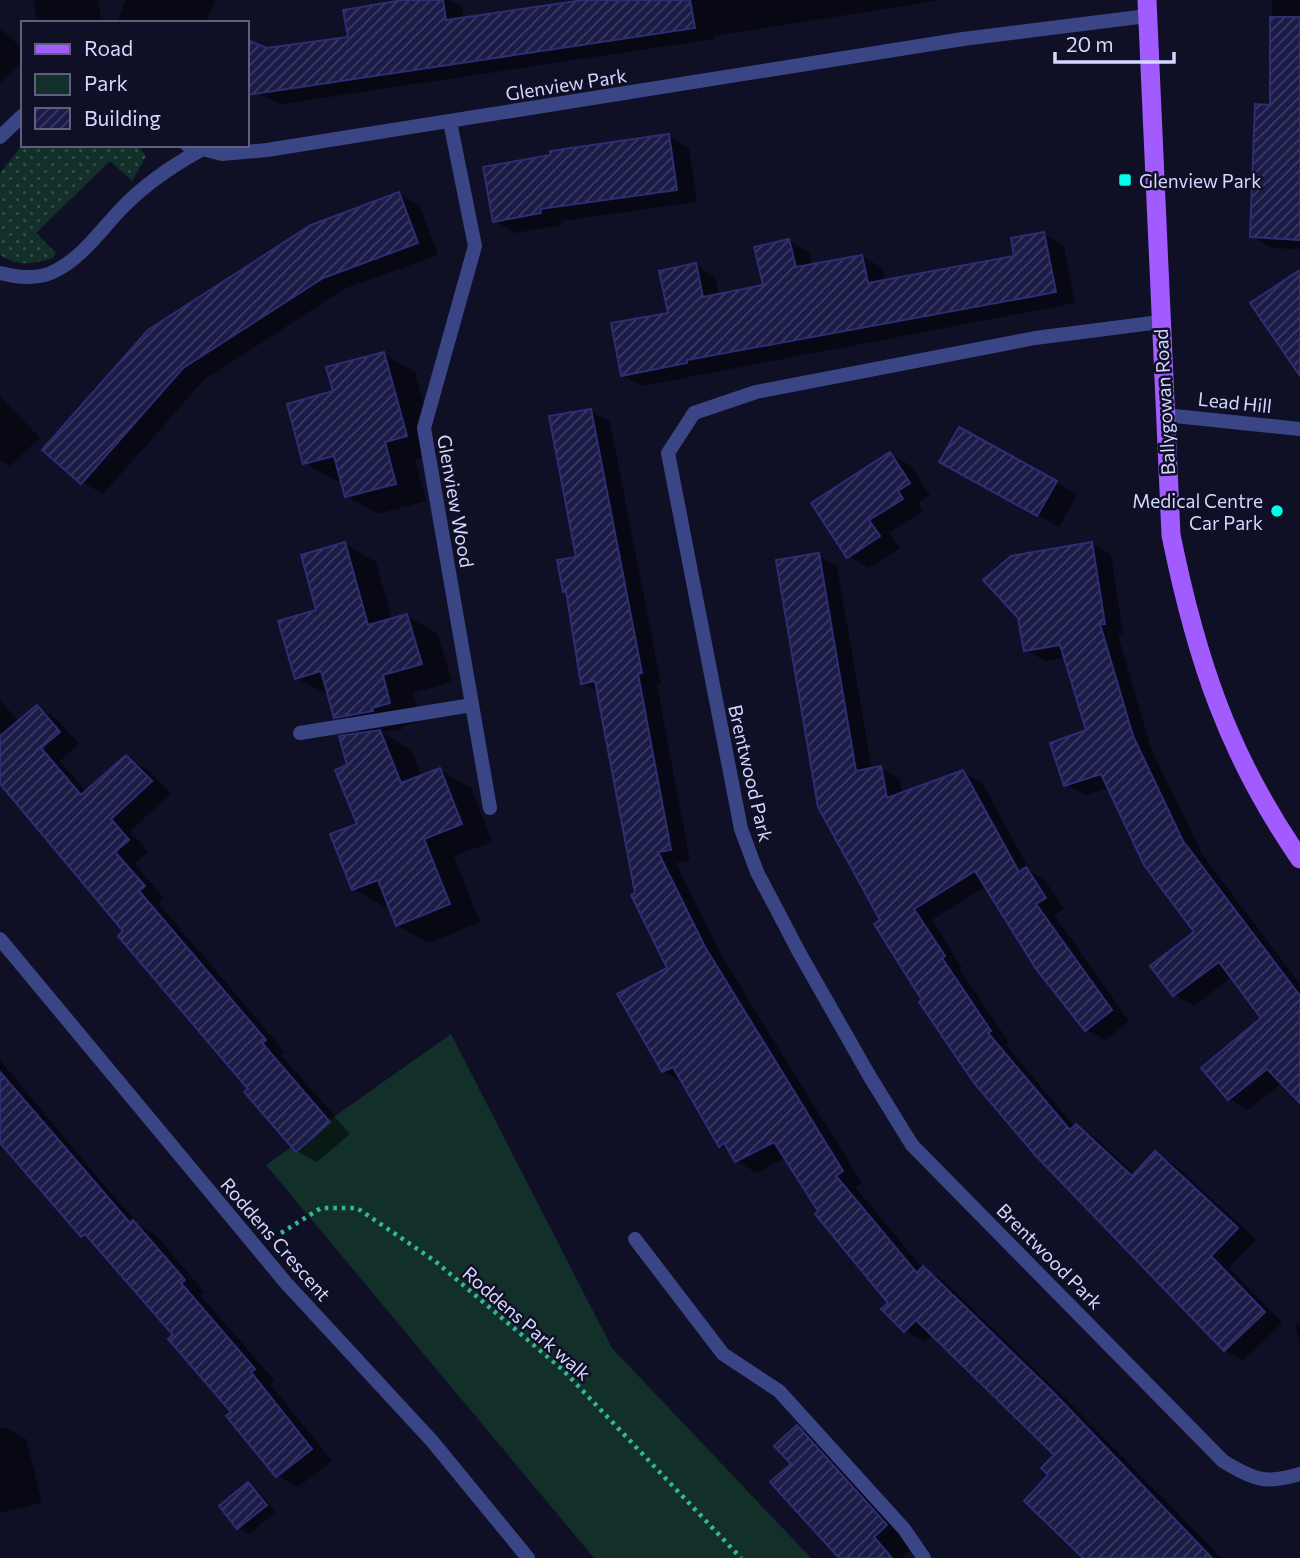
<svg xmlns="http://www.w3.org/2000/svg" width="1300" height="1558" font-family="Commissioner,sans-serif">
<defs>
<pattern id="grass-dots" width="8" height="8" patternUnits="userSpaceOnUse" patternTransform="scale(1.75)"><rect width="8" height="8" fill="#123029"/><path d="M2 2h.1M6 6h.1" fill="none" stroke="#344d49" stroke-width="1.8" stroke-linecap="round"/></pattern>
<pattern id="building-hatch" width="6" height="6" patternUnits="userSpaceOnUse" patternTransform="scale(1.75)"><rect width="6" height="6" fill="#1b1b47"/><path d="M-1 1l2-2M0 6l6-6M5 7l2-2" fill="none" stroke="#3b3b63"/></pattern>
</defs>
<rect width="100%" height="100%" fill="#0f0f26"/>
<path fill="url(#grass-dots)" d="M23 144 129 145 140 148 146 156 132 181 110 161 36 233 56 253 53 258C33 264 19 267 0 255V173Z"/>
<polygon fill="#123029" points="451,1034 612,1348 811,1558 594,1558 266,1165"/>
<g fill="#0007">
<polygon points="34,0 98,0 101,23 37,23"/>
<polygon points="126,0 215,0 206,23 117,23"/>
<polygon points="414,0 450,0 462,7 464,19 574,0 941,0 714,36 714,39 282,104 247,90 247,42 266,49 350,38"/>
<polygon points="1272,0 1300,0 1300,249 1272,248 1252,236 1272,107"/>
<polygon points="0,28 23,49 23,60 0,83"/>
<polygon points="668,136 689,148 697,202 561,221 561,225 515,233 494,221"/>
<polygon points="399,194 420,206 438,255 344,289 204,380 103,494 82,482 45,450"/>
<polygon points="1044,234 1064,246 1075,303 642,386 622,375 670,314 695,265 715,277 719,296 765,286 789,241 809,252 812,266 862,256 882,268 885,282 1016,257"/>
<polygon points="384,354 415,372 437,453 415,459 426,501 378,514 347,496 342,479 336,481 305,463 335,393"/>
<polygon points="0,396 40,438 10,466 0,461"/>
<polygon points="590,411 610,422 661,684 657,685 690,861 676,863 724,960 862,1183 855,1187 923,1269 943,1280 1072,1405 1221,1558 1090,1558 1051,1475 1056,1455 933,1334 925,1342 906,1331 884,1309 890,1303 820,1211 785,1158 757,1173 737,1161 732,1152 720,1146 684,1083 663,1071 669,969 637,894 598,692 583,683 569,593 564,591 578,558"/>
<polygon points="890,454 911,466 930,495 918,503 923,511 889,533 900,548 869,568 848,556"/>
<polygon points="942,461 1056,482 1077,494 1059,527"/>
<polygon points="345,544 376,562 392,620 407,616 438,634 452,682 413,693 421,721 402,726 403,729 381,732 411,750 422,777 440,770 471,788 492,842 454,856 480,922 429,943 397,925 390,905 385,907 354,889 359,824 349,767 365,734 335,717 329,695 296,678"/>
<polygon points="1092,544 1111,555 1123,634 1118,635 1151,748 1202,854 1300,984 1300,1100 1283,1082 1248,1110 1229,1099 1203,1068 1263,1019 1232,977 1194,1006 1175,995 1197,933 1109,788 1085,795 1066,784 1088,732 1065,657 1045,661 1026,650"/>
<polygon points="818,555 837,566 872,770 881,768 900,779 902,794 963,772 982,783 1030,871 1045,880 1064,909 1054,915 1129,1021 1105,1040 1086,1029 986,886 932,920 962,968 959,969 1009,1042 1006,1045 1075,1127 1095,1137 1136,1175 1155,1154 1174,1164 1256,1239 1229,1268 1282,1323 1243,1361 1225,1350 925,1000 882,921"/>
<polygon points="0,700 19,722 37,707 57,719 79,744 60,761 87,792 126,757 147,769 171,794 130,831 148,852 134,864 164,898 158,903 285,1052 281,1055 350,1134 317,1162 297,1151 0,777"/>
<polygon points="0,1060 110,1192 141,1227 155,1234 205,1293 201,1296 275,1381 271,1385 332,1461 298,1487 277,1475 175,1335 96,1243 82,1236 0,1140"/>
<polygon points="1300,1322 1300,1344 1295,1324"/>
<polygon points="5,1427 26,1439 42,1502 0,1513 0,1428"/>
<polygon points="797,1427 828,1445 917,1544 904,1556 905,1558 841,1558 793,1464"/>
<polygon points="248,1484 258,1490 276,1512 249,1534 239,1528 221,1507"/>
</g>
<g fill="url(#building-hatch)" stroke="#2d2d74" stroke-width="2">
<polygon points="403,0 443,0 446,20 583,0 690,0 695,28 247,95 247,40 267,48 348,37 343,10"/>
<polygon points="1270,17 1300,17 1300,240 1250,237 1255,104 1270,105"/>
<polygon points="669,134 677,190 540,209 541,213 493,222 483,167 550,155 550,151"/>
<polygon points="399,192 418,243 323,278 183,368 81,484 42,450 148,330 311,225"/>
<polygon points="1044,232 1056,292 687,360 687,363 621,376 611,323 668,313 659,271 696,263 703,297 763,285 754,247 789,239 796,267 862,255 868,283 1014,256 1011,238"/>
<polygon points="1300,270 1300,376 1250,303"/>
<polygon points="384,352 407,436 385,442 396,484 345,497 334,456 303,464 287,404 333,391 326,367"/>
<polygon points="591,409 642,673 638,674 671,850 658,852 705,947 843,1171 836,1176 917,1273 923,1266 1052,1391 1212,1558 1083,1558 1024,1501 1048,1475 1041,1468 1054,1455 916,1320 904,1332 881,1309 888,1303 815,1214 818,1211 774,1142 735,1162 724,1143 719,1147 673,1067 662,1072 617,994 667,968 631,895 635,893 595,681 581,684 566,591 563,592 557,560 576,557 549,416"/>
<polygon points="959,427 1057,481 1037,516 939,462"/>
<polygon points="890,452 910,483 898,491 903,499 869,520 880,536 847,558 811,503"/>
<polygon points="345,542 368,625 407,614 422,664 383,675 390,703 372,708 373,711 334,718 321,671 295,679 278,621 316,610 301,555"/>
<polygon points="1092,542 1105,624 1100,624 1133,736 1183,841 1300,996 1300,1103 1267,1069 1228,1100 1201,1068 1261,1018 1219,962 1173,996 1150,966 1194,932 1144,865 1101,774 1064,786 1050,743 1086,730 1060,645 1024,651 1018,618 983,580 1011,556"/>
<polygon points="819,553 856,771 881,766 887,798 963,770 1019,872 1026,867 1046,898 1036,904 1112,1010 1085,1031 1036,969 975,871 914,909 945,956 942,958 991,1031 988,1033 1070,1130 1076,1124 1132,1176 1155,1151 1238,1228 1211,1256 1265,1312 1224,1351 1036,1156 974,1083 919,1002 922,1000 874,924 880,920 818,807 776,560"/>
<polygon points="37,705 60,732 41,748 81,795 126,755 152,781 111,819 129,840 115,852 145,886 139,891 266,1040 262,1043 330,1122 296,1152 244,1092 248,1089 118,936 123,931 0,784 0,736"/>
<polygon points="380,730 401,783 440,768 462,824 424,839 450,904 396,926 378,880 352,890 330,834 357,824 335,770 347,765 339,736"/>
<polygon points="0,1072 130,1223 133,1220 185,1280 181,1283 255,1369 251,1372 312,1449 276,1477 226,1416 231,1412 168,1339 173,1335 85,1234 81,1237 0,1143"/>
<polygon points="797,1425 887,1525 874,1537 892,1558 839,1558 770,1482 791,1464 774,1446"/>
<polygon points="248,1482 267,1505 237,1529 219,1506"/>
</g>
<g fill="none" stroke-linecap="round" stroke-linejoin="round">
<polyline stroke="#2fb996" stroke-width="4.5" stroke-dasharray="3.5 5" stroke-linecap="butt" points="281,1233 321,1208 357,1208 435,1261 563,1370 741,1558"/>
<g stroke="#3a4586" stroke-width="14">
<polyline points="300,733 472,705"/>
<polyline points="635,1239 723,1354 779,1391 904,1529 924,1558"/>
</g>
<g stroke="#3a4586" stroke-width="14">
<polyline points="450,122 475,246 424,428 490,808"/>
<polyline points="0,137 23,115"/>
<polyline points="187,145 222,154 267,150 963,39 1147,16"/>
<path d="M0 273C17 277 36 280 53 272 80 260 101 230 121 209 144 185 170 167 199 151"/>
<path d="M1160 322 1035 338 756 392 694 413 668 453 741 829 757 872 800 954 870 1077 912 1145 1223 1461C1252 1479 1266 1485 1300 1474"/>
<polyline points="1165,415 1300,429"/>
<polyline points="0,939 286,1283 432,1441 528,1558"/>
</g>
<path stroke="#a25bff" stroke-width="19" d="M1147 0 1171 535C1196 658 1228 755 1300 859"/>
</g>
<g fill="#00ffe8" stroke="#0f0f26" stroke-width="2.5">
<rect x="1118" y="173" width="14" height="14" rx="3.5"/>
<circle cx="1277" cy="511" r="7"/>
</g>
<g text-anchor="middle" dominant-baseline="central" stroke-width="5" stroke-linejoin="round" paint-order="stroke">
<g font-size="19" fill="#d4d8ff" stroke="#0f0f26">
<text transform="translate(566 84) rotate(-9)">Glenview Park</text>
<text transform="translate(1164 402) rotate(-93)">Ballygowan Road</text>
<text transform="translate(1235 402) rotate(6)">Lead Hill</text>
<text transform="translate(456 501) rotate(80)">Glenview Wood</text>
<text transform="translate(751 773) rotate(77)">Brentwood Park</text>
<text transform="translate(276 1239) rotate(49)">Roddens Crescent</text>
<text transform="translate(1050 1256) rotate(45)">Brentwood Park</text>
<text transform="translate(527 1323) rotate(41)">Roddens Park walk</text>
</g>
<g font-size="19" fill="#d4d8ff" stroke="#0f0f26" text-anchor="start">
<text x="1139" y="180">Glenview Park</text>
<text x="1263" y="500" text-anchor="end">Medical Centre<tspan x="1263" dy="22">Car Park</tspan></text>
</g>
</g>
<rect x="21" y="21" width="228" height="126" fill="#0f0f26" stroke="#5e5f7d" stroke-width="2"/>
<rect x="35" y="44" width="35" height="10" fill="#a25bff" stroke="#5e5f7d" stroke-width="2"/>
<text x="84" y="56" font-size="21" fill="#d4d8ff">Road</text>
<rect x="35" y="74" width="35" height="21" fill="#123029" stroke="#5e5f7d" stroke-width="2"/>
<text x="84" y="91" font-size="21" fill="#d4d8ff">Park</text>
<rect x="35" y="108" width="35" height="21" fill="url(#building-hatch)" stroke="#5e5f7d" stroke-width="2"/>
<text x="84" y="126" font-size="21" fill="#d4d8ff">Building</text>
<path d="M1055 52v10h119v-10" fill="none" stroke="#d4d8ff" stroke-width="3.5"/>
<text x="1066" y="52" font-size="21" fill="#d4d8ff" stroke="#0f0f26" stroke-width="5" paint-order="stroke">20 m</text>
</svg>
